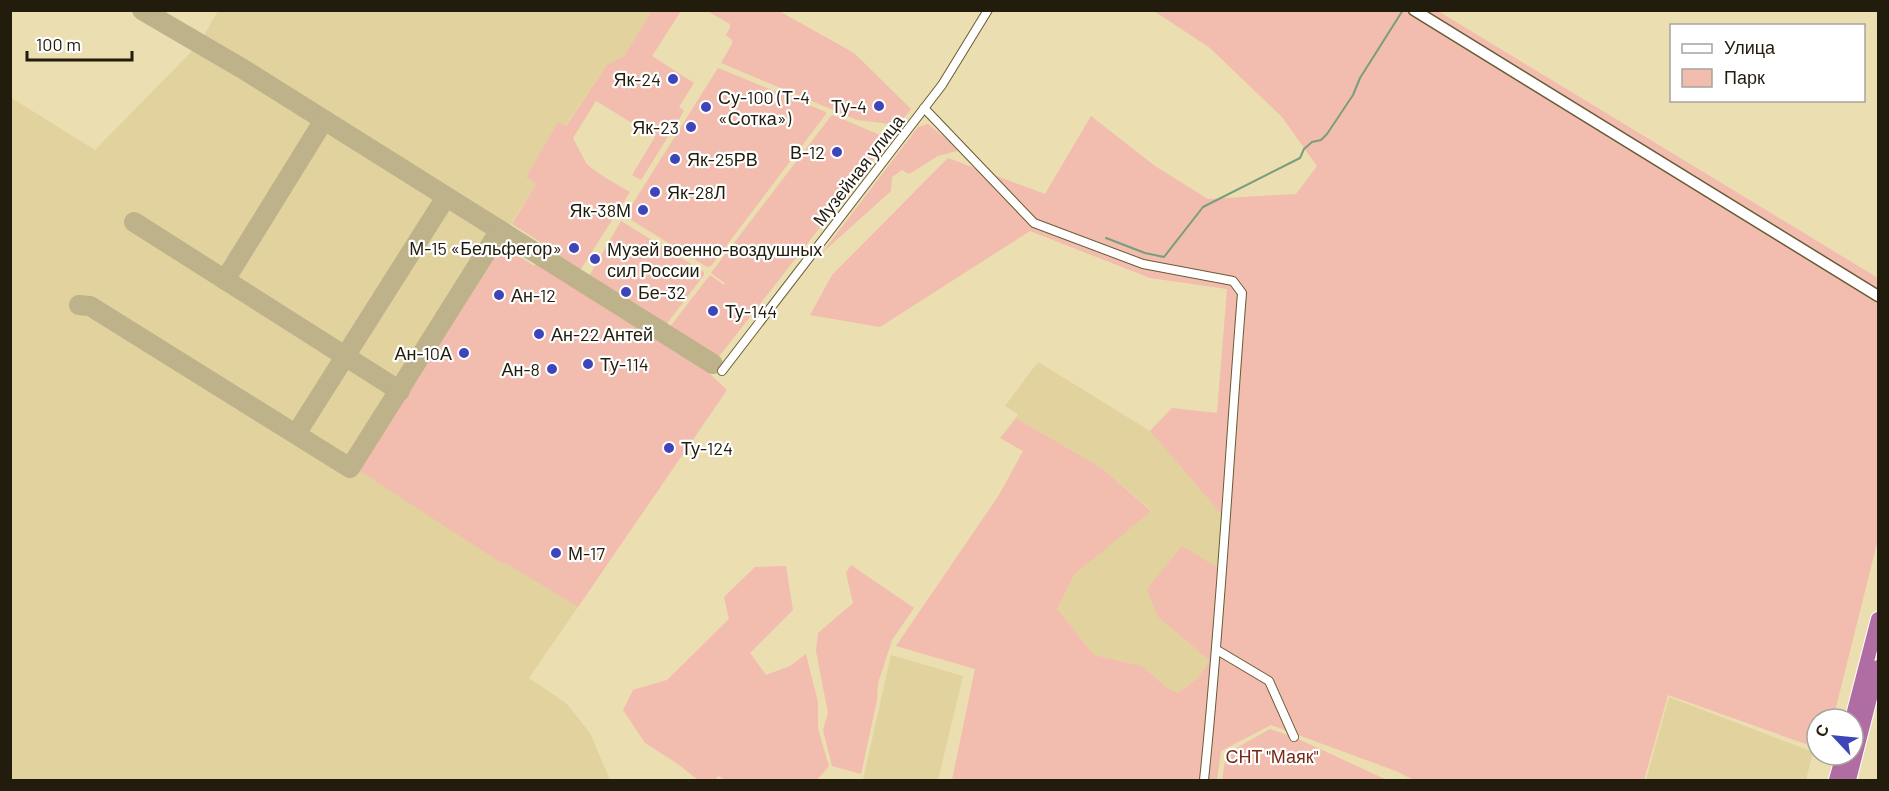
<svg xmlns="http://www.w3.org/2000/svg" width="1889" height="791" font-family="Barlow,sans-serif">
<rect width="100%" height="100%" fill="#ebdeb0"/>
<g fill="#e1d29e">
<polygon points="218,11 652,11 624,56 607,65 565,126 558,122 526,177 536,184 358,469 578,607 529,678 567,704 590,733 610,780 11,780 10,97 95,150 199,44"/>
<polygon points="1038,362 1150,431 1222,515 1218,568 1158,617 1210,661 1197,679 1178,693 1166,687 1142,666 1094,655 1057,609 1074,575 1151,510 1103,469 1016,418 1018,414 1005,406"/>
<polygon points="891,655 963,676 938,780 863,780"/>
<polygon points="1669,697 1813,752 1806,780 1646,780"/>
</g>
<g fill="#f2bcae">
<path d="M652 11H681L652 56 694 83 679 107 684 111 641 180 632 175 655 137 596 101 573 138C577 146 582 155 586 163 590 169 621 187 630 192L579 272 548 253 550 248 512 224 536 184 526 177 558 122 566 126 607 65 624 56Z"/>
<polygon points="707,11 779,11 854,53 911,109 899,125 857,120 721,63 732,44 732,40 726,35 730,28 730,24"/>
<polygon points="1154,11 1438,11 1878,278 1878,539 1833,719 1817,719 1817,748 1668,695 1644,780 1414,780 1396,771 1271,725 1221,751 1217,780 952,780 975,669 896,646 999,495 1023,451 1000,438 1016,418 1103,469 1151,511 1074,575 1057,609 1094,655 1142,666 1166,687 1178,693 1197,679 1210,661 1158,617 1147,589 1182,546 1218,568 1222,515 1150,431 1172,408 1217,413 1227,289 1150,278 1030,231 880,327 810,315 832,275 948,158 1045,194 1091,116 1155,166 1208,199 1296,194 1317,166 1282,117 1210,48"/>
<polygon points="718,68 826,112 826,114 711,266 707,267 625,216"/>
<polygon points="833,115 889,139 717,359 669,328 710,275 724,285 725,283 711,273 831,116"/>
<polygon points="928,124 960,150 938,156 909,174 902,170 892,177 891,191 822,253 918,127"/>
<polygon points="621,221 704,272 704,275 665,326 588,278"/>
<polygon points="499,244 533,265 541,264 710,369 708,372 727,390 578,607 506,563 503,564 357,469"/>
<polygon points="851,565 914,608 892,640 878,683 877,700 861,774 832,766 823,730 828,713 816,651 818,633 853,603 846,573"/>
<polygon points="786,566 793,610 750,653 766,675 790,666 806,654 818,702 818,729 829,766 817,780 726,780 718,776 715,780 698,780 678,764 645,743 623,710 633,690 667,680 729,619 724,597 755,567"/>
<polygon points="1270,729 1294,737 1387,780 1222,780 1226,754"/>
</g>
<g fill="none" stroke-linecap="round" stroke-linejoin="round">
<polyline stroke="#789e7d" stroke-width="2" points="1106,238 1145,253 1164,257 1203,207 1300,158 1304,149 1312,142 1321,140 1327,134 1353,95 1360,78 1403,10"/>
<g stroke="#bdb28a" stroke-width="20">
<polyline points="142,10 243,69 713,364"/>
<polyline points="134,222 400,391"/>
<polyline points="225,280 324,120"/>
<polyline points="79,305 90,306 350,468 500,230"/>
<polyline points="296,434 446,197"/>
</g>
<defs>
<g id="street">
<path d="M924 108 1034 223 1143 264 1233 281 1242 293C1229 455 1221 618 1204 780"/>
<polyline points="722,371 942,85 988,10"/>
<polyline points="1217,650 1269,681 1294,737"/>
</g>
<polyline id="secondary" points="1414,10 1878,296"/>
<g id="highway">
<polyline points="1852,719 1878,619"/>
<polyline points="1836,780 1843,755"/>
<polyline points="1849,780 1878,667"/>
</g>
</defs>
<use href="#street" stroke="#685c33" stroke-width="10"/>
<use href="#secondary" stroke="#685c33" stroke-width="13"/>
<use href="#highway" stroke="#fff" stroke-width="16"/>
<use href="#street" stroke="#fff" stroke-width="8"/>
<use href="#secondary" stroke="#fff" stroke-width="10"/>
<use href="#highway" stroke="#b06da3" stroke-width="14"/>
</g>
<g fill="#3e45b9" stroke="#fff" stroke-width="2">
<circle cx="673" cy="79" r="6"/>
<circle cx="879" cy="106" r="6"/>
<circle cx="706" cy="107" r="6"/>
<circle cx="691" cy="127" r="6"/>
<circle cx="837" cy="152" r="6"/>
<circle cx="675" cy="159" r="6"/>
<circle cx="655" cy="192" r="6"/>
<circle cx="643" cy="210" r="6"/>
<circle cx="574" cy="248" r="6"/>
<circle cx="595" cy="259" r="6"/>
<circle cx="626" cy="292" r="6"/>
<circle cx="499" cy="295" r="6"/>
<circle cx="713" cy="311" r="6"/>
<circle cx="539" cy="334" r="6"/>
<circle cx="464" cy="353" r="6"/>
<circle cx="588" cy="364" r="6"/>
<circle cx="552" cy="369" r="6"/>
<circle cx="669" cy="448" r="6"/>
<circle cx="556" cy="553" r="6"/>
</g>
<g text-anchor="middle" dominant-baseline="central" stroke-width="4.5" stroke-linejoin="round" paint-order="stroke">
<g font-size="18" fill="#211c0b" stroke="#fff" text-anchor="start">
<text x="661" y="79" text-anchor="end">Як-24</text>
<text x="718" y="97">Су-100 (Т-4<tspan x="718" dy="21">«Сотка»)</tspan></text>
<text x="867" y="106" text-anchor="end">Ту-4</text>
<text x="679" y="127" text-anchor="end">Як-23</text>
<text x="825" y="152" text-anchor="end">В-12</text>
<text x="687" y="159">Як-25РВ</text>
<text x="667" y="192">Як-28Л</text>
<text x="631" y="210" text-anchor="end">Як-38М</text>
<text x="562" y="248" text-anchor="end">М-15 «Бельфегор»</text>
<text x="607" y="249">Музей военно-воздушных<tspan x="607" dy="21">сил России</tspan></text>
<text x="638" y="292">Бе-32</text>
<text x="511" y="295">Ан-12</text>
<text x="725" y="311">Ту-144</text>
<text x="551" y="334">Ан-22 Антей</text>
<text x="452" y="353" text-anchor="end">Ан-10А</text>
<text x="600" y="364">Ту-114</text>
<text x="540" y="369" text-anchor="end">Ан-8</text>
<text x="681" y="448">Ту-124</text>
<text x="568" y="553">М-17</text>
</g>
<g font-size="18" fill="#211c0b" stroke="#fff">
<text transform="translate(858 170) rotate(-52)">Музейная улица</text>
</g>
<g font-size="18" fill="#752a19" stroke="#fff">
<text x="1272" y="756">СНТ "Маяк"</text>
</g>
</g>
<rect width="1889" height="791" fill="none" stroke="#211c0b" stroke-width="24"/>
<rect x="1670" y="24" width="195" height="78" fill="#ffffff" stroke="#a6a49d" stroke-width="1.5"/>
<rect x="1682" y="44" width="30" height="9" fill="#ffffff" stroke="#a6a49d" stroke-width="1.5"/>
<text x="1724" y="54" font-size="18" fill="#211c0b">Улица</text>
<rect x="1682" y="69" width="30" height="18" fill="#f2bcae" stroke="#a6a49d" stroke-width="1.5"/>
<text x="1724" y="84" font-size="18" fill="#211c0b">Парк</text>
<g transform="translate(1835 737) rotate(296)"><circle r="28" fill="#ffffff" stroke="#a6a49d" stroke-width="1.5"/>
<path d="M0-4.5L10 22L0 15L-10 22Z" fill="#3e45b9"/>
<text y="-9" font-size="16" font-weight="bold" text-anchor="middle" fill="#211c0b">С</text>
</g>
<path d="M27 51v9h105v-9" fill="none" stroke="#211c0b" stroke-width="3"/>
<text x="36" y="51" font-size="18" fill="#211c0b" stroke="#ffffff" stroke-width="4.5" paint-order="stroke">100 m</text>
</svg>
